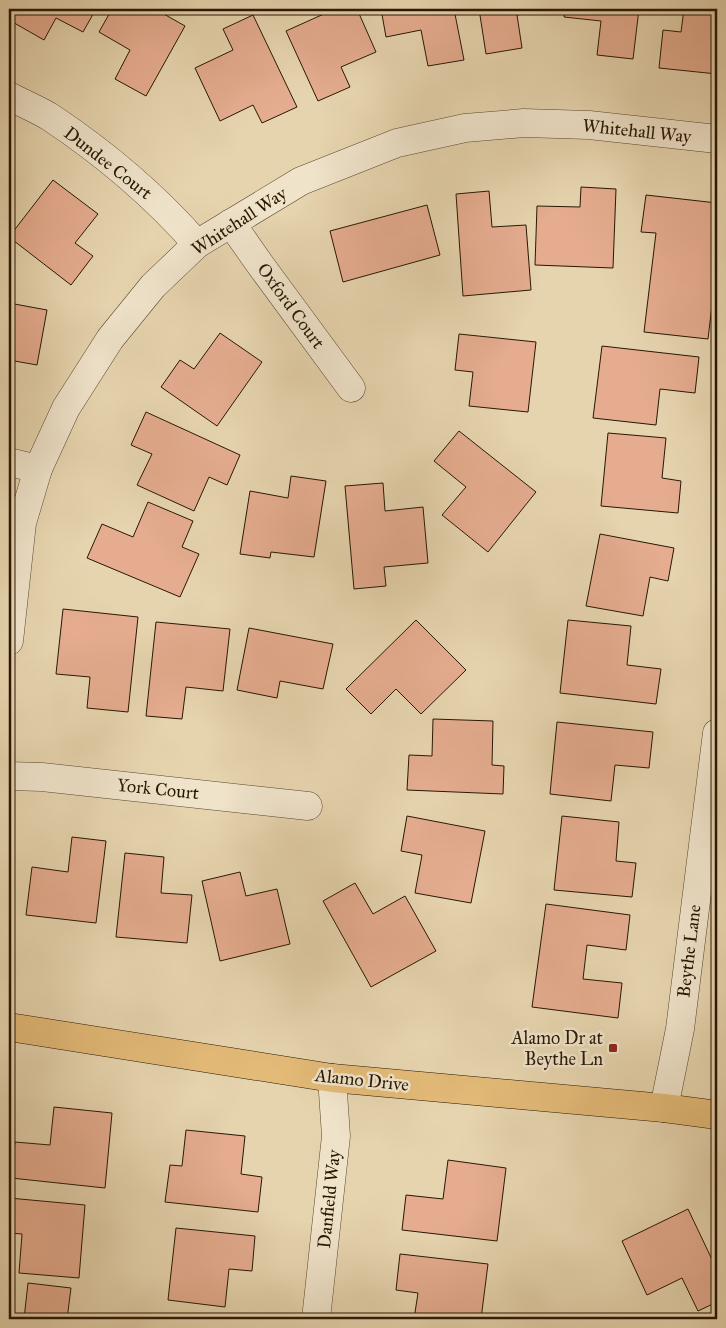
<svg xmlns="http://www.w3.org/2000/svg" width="726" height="1328" font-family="'IM FELL Great Primer',serif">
<rect width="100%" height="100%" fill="#e6d4ae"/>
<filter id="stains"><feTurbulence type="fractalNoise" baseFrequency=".004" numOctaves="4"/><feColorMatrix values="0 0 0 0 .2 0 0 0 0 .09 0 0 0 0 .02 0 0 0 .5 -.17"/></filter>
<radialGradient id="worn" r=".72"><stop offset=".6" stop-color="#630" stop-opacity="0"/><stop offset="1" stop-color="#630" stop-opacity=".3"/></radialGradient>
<g fill="#e5ac8f" stroke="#281704">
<polygon points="14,9 96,9 83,32 56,18 44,40 9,20"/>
<polygon points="112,9 155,9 185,26 146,96 115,79 130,50 99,32"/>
<polygon points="324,9 357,9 376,52 341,67 350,87 318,101 286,31 326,13"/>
<polygon points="381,9 454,9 464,60 428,66 421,30 386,37"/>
<polygon points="479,9 555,9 517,15 522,48 486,54"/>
<polygon points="565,9 639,9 633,59 597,55 601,21 564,17"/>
<polygon points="684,9 717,9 717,74 659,68 663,30 681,32"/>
<polygon points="253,15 297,107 262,123 253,105 220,121 195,68 233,50 223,29"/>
<polygon points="53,180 98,214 75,243 93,256 71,285 9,237"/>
<polygon points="581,187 616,189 613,268 535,265 537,206 580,207"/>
<polygon points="489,191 492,227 526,225 531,290 463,296 456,194"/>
<polygon points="646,195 717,203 717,263 708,339 644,332 656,233 641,232"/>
<polygon points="427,205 440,255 343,282 330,231"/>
<polygon points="9,303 47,310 37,365 9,360"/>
<polygon points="220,333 262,362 217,426 161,387 180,360 194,369"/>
<polygon points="459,334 536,342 528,412 469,406 473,372 455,370"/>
<polygon points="602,346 699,357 695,393 660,389 656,425 593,418"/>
<polygon points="146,412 240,455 227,485 209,477 194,511 137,485 152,454 131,445"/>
<polygon points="459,431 536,492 488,552 442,515 466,487 434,461"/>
<polygon points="608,433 666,438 662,478 681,481 678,513 601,506"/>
<polygon points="291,476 326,481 314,557 271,552 270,558 240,554 250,491 288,498"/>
<polygon points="383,483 385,511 423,507 428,563 384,567 386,586 354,589 345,486"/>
<polygon points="148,502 193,521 182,547 199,554 180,597 87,558 102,524 133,537"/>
<polygon points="600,534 674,548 668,581 650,577 643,616 586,606"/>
<polygon points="63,609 138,617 128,712 87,708 90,677 56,674"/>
<polygon points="416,620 466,670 421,714 396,689 371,714 346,689"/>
<polygon points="568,620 631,626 627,665 661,669 656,704 560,693"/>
<polygon points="156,622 230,629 223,691 186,687 182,719 146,716"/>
<polygon points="249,628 333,644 323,689 280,681 277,698 237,690"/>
<polygon points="433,719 493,721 492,765 504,766 503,794 407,790 409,755 432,756"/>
<polygon points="557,722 653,732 649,768 615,765 611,801 550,794"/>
<polygon points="407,816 485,831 471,903 415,893 422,855 401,851"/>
<polygon points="562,816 619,822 616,861 636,863 632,897 554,890"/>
<polygon points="72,837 106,841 96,923 26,915 32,867 68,872"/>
<polygon points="125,853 164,857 161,893 192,895 187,943 116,937"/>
<polygon points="240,872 246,896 277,889 290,944 220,961 202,881"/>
<polygon points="355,883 373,914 405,896 436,951 371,987 323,901"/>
<polygon points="546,904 630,915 626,950 587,945 583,979 622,983 618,1018 532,1007"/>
<polygon points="54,1107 112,1113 105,1188 11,1178 15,1142 50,1145"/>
<polygon points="186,1130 245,1136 241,1174 262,1177 258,1212 165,1202 170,1165 182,1166"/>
<polygon points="448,1160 506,1168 497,1241 402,1230 406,1195 443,1199"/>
<polygon points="9,1198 85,1205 79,1278 19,1273 22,1234 9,1233"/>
<polygon points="688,1209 717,1270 717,1302 698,1311 682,1278 647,1295 622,1241"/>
<polygon points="176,1228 255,1236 252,1271 229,1269 225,1307 168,1300"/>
<polygon points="400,1254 488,1264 481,1319 414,1319 418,1293 396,1290"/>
<polygon points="28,1283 71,1288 67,1319 24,1319"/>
</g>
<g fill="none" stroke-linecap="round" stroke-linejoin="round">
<defs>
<g id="minor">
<path d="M9 96C22 103 37 109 50 117 104 153 154 195 197 244"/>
<polyline points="231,223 259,263 351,388"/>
<polyline points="9,462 38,469"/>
<polyline points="9,641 22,523 38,469 66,408 110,339 153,286 197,244 301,181 397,143 465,128 524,123 589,125 717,139"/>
<polyline points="9,776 42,777 308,806"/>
<polyline points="664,1108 680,1029 717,733"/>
<polyline points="316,1319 336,1136 332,1078"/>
</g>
<polyline id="major" points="9,1027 332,1078 664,1108 717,1115"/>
</defs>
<use href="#minor" stroke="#58462e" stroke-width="29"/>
<use href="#major" stroke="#281704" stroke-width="29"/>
<use href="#minor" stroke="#efe3ca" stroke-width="28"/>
<use href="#major" stroke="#e3ba77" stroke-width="28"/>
</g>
<rect fill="#8f2418" stroke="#efe3ca" stroke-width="2" x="608" y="1043" width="10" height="10" rx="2.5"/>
<g text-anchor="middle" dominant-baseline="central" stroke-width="5" stroke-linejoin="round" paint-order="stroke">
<g font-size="18" fill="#281704" stroke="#efe3ca">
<text transform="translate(637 131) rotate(6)">Whitehall Way</text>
<text transform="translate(108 163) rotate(38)">Dundee Court</text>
<text transform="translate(239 221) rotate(-33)">Whitehall Way</text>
<text transform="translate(291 306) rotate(54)">Oxford Court</text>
<text transform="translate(158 789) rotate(6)">York Court</text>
<text transform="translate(689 951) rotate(-83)">Beythe Lane</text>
<text transform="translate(362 1080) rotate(6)">Alamo Drive</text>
<text transform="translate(329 1199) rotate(-84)">Danfield Way</text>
</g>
<g font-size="18" fill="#281704" stroke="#efe3ca" text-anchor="end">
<text x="603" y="1038">Alamo Dr at<tspan x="603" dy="21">Beythe Ln</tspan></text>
</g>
</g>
<rect width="726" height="1328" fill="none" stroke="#e6d4ae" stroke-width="30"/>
<rect x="10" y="10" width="706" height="1308" fill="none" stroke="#281704" stroke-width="2.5"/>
<rect x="15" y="15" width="696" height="1298" fill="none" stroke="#281704"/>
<rect width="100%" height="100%" filter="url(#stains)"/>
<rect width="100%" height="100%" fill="url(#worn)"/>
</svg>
